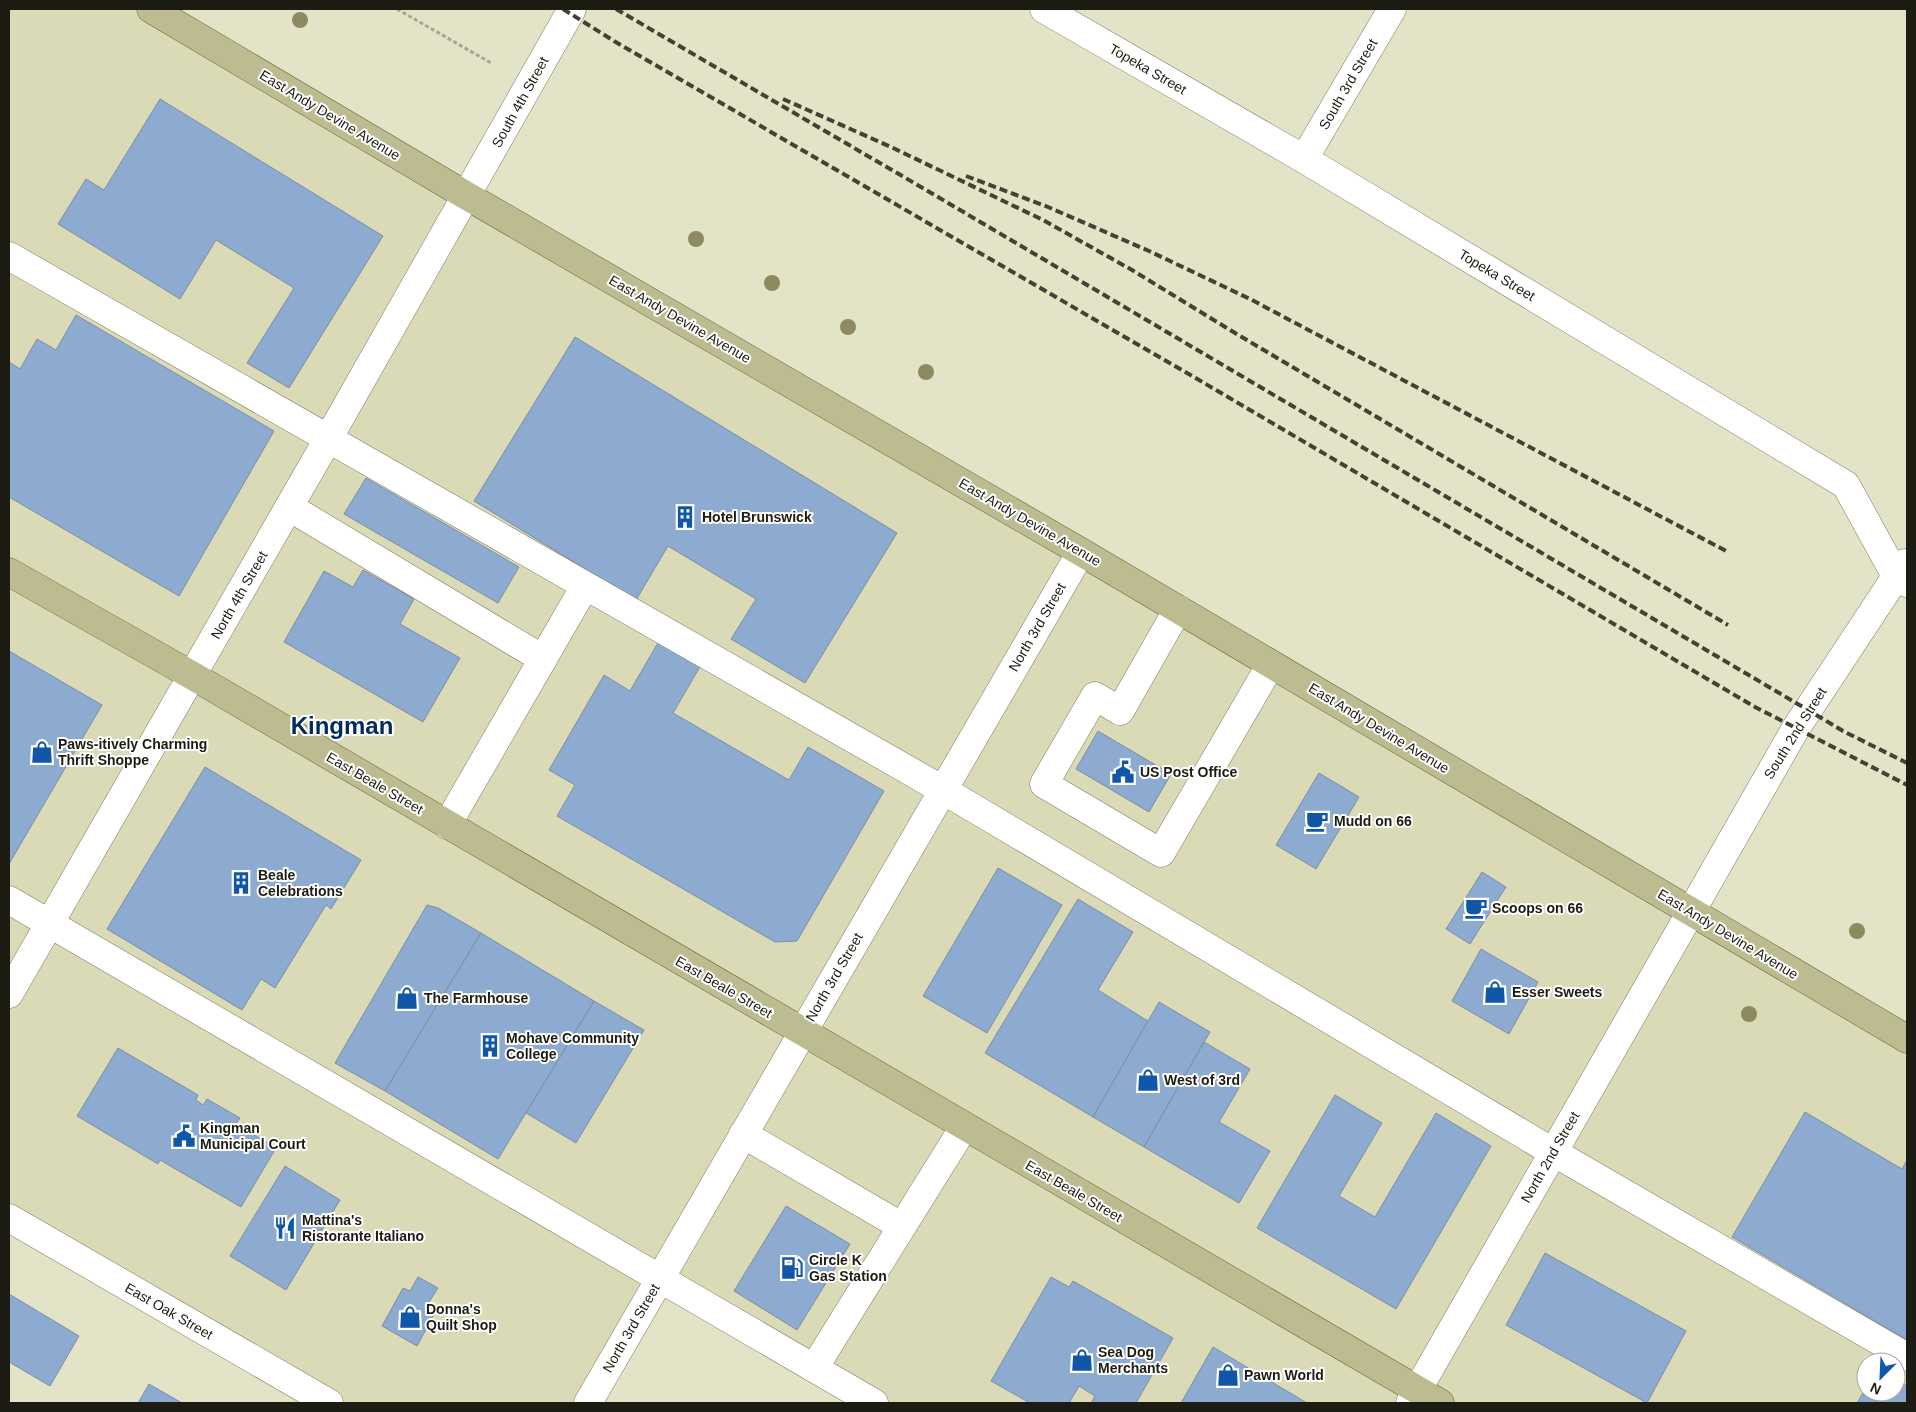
<svg xmlns="http://www.w3.org/2000/svg" width="1916" height="1412" font-family="Helvetica,sans-serif">
<rect width="100%" height="100%" fill="#e3e3c8"/>
<path fill="#dadab7" fill-rule="evenodd" d="M9 9H151L1907 1038V1403H873L660 1279 588 1403H329L9 1218ZM1866 1362H1896V1392H1866Z"/>
<g fill="#8daad0" stroke="#7e8ea2">
<polygon points="160,99 383,236 289,388 247,363 294,288 216,240 180,299 58,224 86,179 104,190"/>
<polygon points="76,315 274,431 179,596 9,497 9,362 20,369 37,339 56,350"/>
<polygon points="575,337 897,533 805,683 731,639 756,599 668,546 636,600 474,501"/>
<polygon points="366,478 519,567 498,603 344,514"/>
<polygon points="363,570 414,599 400,624 460,658 423,722 284,642 324,571 353,587"/>
<polygon points="659,641 701,665 673,713 789,780 808,747 884,791 797,941 775,942 557,816 575,785 549,770 604,675 630,691"/>
<polygon points="9,651 102,705 9,864"/>
<polygon points="1098,731 1171,774 1149,812 1076,769"/>
<polygon points="205,767 361,860 331,909 326,905 275,988 261,979 242,1010 107,929"/>
<polygon points="1319,773 1359,797 1316,869 1276,845"/>
<polygon points="998,868 1062,905 987,1033 923,996"/>
<polygon points="1482,872 1506,887 1470,944 1446,929"/>
<polygon points="1078,899 1133,932 1098,990 1148,1021 1093,1117 985,1053"/>
<polygon points="427,905 438,908 481,933 385,1091 335,1063"/>
<polygon points="481,933 594,1001 498,1159 385,1091"/>
<polygon points="1481,949 1538,982 1509,1034 1452,1001"/>
<polygon points="594,1001 644,1030 576,1143 526,1113"/>
<polygon points="1159,1002 1210,1032 1144,1147 1093,1117"/>
<polygon points="1204,1042 1250,1069 1219,1122 1270,1151 1239,1203 1144,1147"/>
<polygon points="118,1048 198,1095 196,1100 203,1105 207,1099 240,1118 236,1124 276,1148 241,1207 160,1160 158,1164 77,1116"/>
<polygon points="1335,1095 1382,1123 1339,1196 1375,1217 1436,1113 1491,1146 1396,1309 1257,1228"/>
<polygon points="1805,1112 1902,1169 1907,1160 1907,1340 1732,1237"/>
<polygon points="285,1166 340,1200 286,1290 230,1256"/>
<polygon points="786,1206 850,1244 797,1330 734,1291"/>
<polygon points="1545,1253 1686,1331 1647,1403 1506,1325"/>
<polygon points="418,1277 438,1288 429,1302 438,1307 417,1346 382,1326 403,1288 410,1291"/>
<polygon points="1051,1277 1069,1287 1073,1281 1173,1338 1136,1403 1091,1403 1095,1396 1079,1386 1069,1403 1030,1403 991,1381"/>
<polygon points="9,1294 79,1336 50,1386 9,1362"/>
<polygon points="1213,1347 1307,1403 1181,1403"/>
<polygon points="1896,1380 1907,1386 1907,1403 1857,1403 1866,1388 1866,1392 1896,1392"/>
<polygon points="149,1384 182,1403 138,1403"/>
</g>
<g fill="none" stroke-linecap="round" stroke-linejoin="round">
<defs>
<g id="minor">
<polyline points="1044,9 1304,159 1846,485 1897,578 1907,583"/>
<polyline points="1304,159 1392,9"/>
<polyline points="9,256 943,790 1553,1152 1907,1357"/>
<polyline points="289,507 543,659"/>
<polyline points="1178,609 1120,711 1095,696 1044,784 1161,853 1271,664"/>
<polyline points="447,825 585,586"/>
<polyline points="9,900 874,1403"/>
<polyline points="9,994 328,439 572,9"/>
<polyline points="743,1134 901,1226"/>
<polyline points="9,1218 329,1403"/>
<polyline points="814,1368 964,1127"/>
<polyline points="588,1403 1081,552"/>
<polyline points="1410,1403 1796,728 1905,563"/>
</g>
<g id="major">
<polyline points="151,9 467,196 1081,552 1907,1039"/>
<polyline points="9,572 193,676 1440,1403"/>
</g>
</defs>
<use href="#minor" stroke="#7d7d64" stroke-width="29"/>
<use href="#major" stroke="#686735" stroke-width="29"/>
<polyline stroke="#a7a791" stroke-width="3" stroke-dasharray="4 2.5" stroke-linecap="butt" points="397,9 491,63"/>
<use href="#minor" stroke="#fff" stroke-width="28"/>
<use href="#major" stroke="#bdbc91" stroke-width="28"/>
<g stroke="#424235" stroke-width="4" stroke-dasharray="8 4" stroke-linecap="butt">
<polyline points="563,9 614,41 1199,380 1755,707 1907,785"/>
<polyline points="616,9 921,187 1808,710 1843,731 1907,763"/>
<polyline points="783,99 891,147 1043,220 1132,270 1235,333 1728,625"/>
<polyline points="966,176 1048,207 1149,251 1250,299 1728,552"/>
</g>
</g>
<g fill="#8c8a5e">
<circle cx="300" cy="20" r="8"/>
<circle cx="696" cy="239" r="8"/>
<circle cx="772" cy="283" r="8"/>
<circle cx="848" cy="327" r="8"/>
<circle cx="926" cy="372" r="8"/>
<circle cx="1857" cy="931" r="8"/>
<circle cx="1749" cy="1014" r="8"/>
</g>
<defs>
<symbol id="building-bare" viewBox="-9 -9 18 18"><path d="M-4-6H4V6H1V3H-1V6H-4ZM-2.5-4.3h1.7v1.8h-1.7ZM.8-4.3h1.7v1.8H.8ZM-2.5-1h1.7V.8h-1.7ZM.8-1h1.7V.8H.8Z" fill="#1157a7" stroke="#fff" stroke-width="2.5" paint-order="stroke"/></symbol>
<symbol id="shop-bare" viewBox="-9 -9 18 18"><path d="M-5-2.5h2.3a2.7 3.5 0 0 1 5.4 0H5L5.5 6h-11ZM-1.5-2.5h3a1.5 2.3 0 0 0-3 0Z" fill="#1157a7" stroke="#fff" stroke-width="2.5" paint-order="stroke"/></symbol>
<symbol id="civic-bare" viewBox="-9 -9 18 18"><path d="M-.6-6.5H3V-4.5H.6V-3L4-1V1h2V6H-6V1h2V-1L-.6-3ZM-1.2 2.5V6h2.4V2.5Z" fill="#1157a7" stroke="#fff" stroke-width="2.5" paint-order="stroke"/></symbol>
<symbol id="cafe-bare" viewBox="-9 -9 18 18"><path d="M-5.5-4.5H6V0H3Q3 3.5 0 3.5H-2.5Q-5.5 3.5-5.5 0ZM3-3.2v2h1.7v-2ZM-6 4.5H4V6H-6Z" fill="#1157a7" stroke="#fff" stroke-width="2.5" paint-order="stroke"/></symbol>
<symbol id="restaurant-bare" viewBox="-9 -9 18 18"><path d="M-5-6h1v4h1v-4h1v4h1v-4h1v5L-1.5 .5V6h-2V.5L-5-1ZM5-6V6H3V1.5H1.5Q1.5-4 5-6Z" fill="#1157a7" stroke="#fff" stroke-width="2.5" paint-order="stroke"/></symbol>
<symbol id="fuel-bare" viewBox="-9 -9 18 18"><path d="M-5.5-6h7V0h2V4h1.3V-2.5L3-4.5l.8-.8L6-3V5H2.5V1h-1V6h-7ZM-4.2-4.7v3.2H.2V-4.7Z" fill="#1157a7" stroke="#fff" stroke-width="2.5" paint-order="stroke"/></symbol>
</defs>
<g fill-rule="evenodd">
<use href="#building-bare" x="669" y="501" width="32" height="32"/>
<use href="#shop-bare" x="26" y="736" width="32" height="32"/>
<use href="#civic-bare" x="1107" y="756" width="32" height="32"/>
<use href="#cafe-bare" x="1301" y="805" width="32" height="32"/>
<use href="#building-bare" x="225" y="867" width="32" height="32"/>
<use href="#cafe-bare" x="1460" y="892" width="32" height="32"/>
<use href="#shop-bare" x="1479" y="976" width="32" height="32"/>
<use href="#shop-bare" x="391" y="982" width="32" height="32"/>
<use href="#building-bare" x="474" y="1030" width="32" height="32"/>
<use href="#shop-bare" x="1132" y="1064" width="32" height="32"/>
<use href="#civic-bare" x="168" y="1120" width="32" height="32"/>
<use href="#restaurant-bare" x="269" y="1212" width="32" height="32"/>
<use href="#fuel-bare" x="776" y="1252" width="32" height="32"/>
<use href="#shop-bare" x="394" y="1301" width="32" height="32"/>
<use href="#shop-bare" x="1066" y="1344" width="32" height="32"/>
<use href="#shop-bare" x="1212" y="1359" width="32" height="32"/>
</g>
<g text-anchor="middle" dominant-baseline="central" stroke-width="4" stroke-linejoin="round" paint-order="stroke">
<g font-size="14" fill="#1c1c12" stroke="#fff">
<text transform="translate(1148 69) rotate(30)">Topeka Street</text>
<text transform="translate(1348 84) rotate(-60)">South 3rd Street</text>
<text transform="translate(520 102) rotate(-61)">South 4th Street</text>
<text transform="translate(330 115) rotate(31)">East Andy Devine Avenue</text>
<text transform="translate(1497 275) rotate(31)">Topeka Street</text>
<text transform="translate(680 319) rotate(30)">East Andy Devine Avenue</text>
<text transform="translate(1030 522) rotate(30)">East Andy Devine Avenue</text>
<text transform="translate(239 595) rotate(-60)">North 4th Street</text>
<text transform="translate(1037 627) rotate(-60)">North 3rd Street</text>
<text transform="translate(1379 728) rotate(31)">East Andy Devine Avenue</text>
<text transform="translate(1795 733) rotate(-58)">South 2nd Street</text>
<text transform="translate(375 783) rotate(30)">East Beale Street</text>
<text transform="translate(1728 934) rotate(31)">East Andy Devine Avenue</text>
<text transform="translate(834 977) rotate(-60)">North 3rd Street</text>
<text transform="translate(724 987) rotate(30)">East Beale Street</text>
<text transform="translate(1550 1157) rotate(-60)">North 2nd Street</text>
<text transform="translate(1074 1191) rotate(30)">East Beale Street</text>
<text transform="translate(169 1311) rotate(30)">East Oak Street</text>
<text transform="translate(631 1328) rotate(-60)">North 3rd Street</text>
</g>
<g font-size="14" font-weight="bold" fill="#1c1c12" stroke="#fff" text-anchor="start">
<text x="702" y="517">Hotel Brunswick</text>
<text x="58" y="744">Paws-itively Charming<tspan x="58" dy="16">Thrift Shoppe</tspan></text>
<text x="1140" y="772">US Post Office</text>
<text x="1334" y="821">Mudd on 66</text>
<text x="258" y="875">Beale<tspan x="258" dy="16">Celebrations</tspan></text>
<text x="1492" y="908">Scoops on 66</text>
<text x="1512" y="992">Esser Sweets</text>
<text x="424" y="998">The Farmhouse</text>
<text x="506" y="1038">Mohave Community<tspan x="506" dy="16">College</tspan></text>
<text x="1164" y="1080">West of 3rd</text>
<text x="200" y="1128">Kingman<tspan x="200" dy="16">Municipal Court</tspan></text>
<text x="302" y="1220">Mattina's<tspan x="302" dy="16">Ristorante Italiano</tspan></text>
<text x="809" y="1260">Circle K<tspan x="809" dy="16">Gas Station</tspan></text>
<text x="426" y="1309">Donna's<tspan x="426" dy="16">Quilt Shop</tspan></text>
<text x="1098" y="1352">Sea Dog<tspan x="1098" dy="16">Merchants</tspan></text>
<text x="1244" y="1375">Pawn World</text>
</g>
<g font-size="24" font-weight="bold" fill="#002b5d" stroke="#fff">
<text x="342" y="725">Kingman</text>
</g>
</g>
<rect width="1916" height="1412" fill="none" stroke="#1c1c12" stroke-width="20"/>
<g transform="translate(1881 1377) rotate(204)"><circle r="24" fill="#ffffff" stroke="#a4a4a0"/>
<path d="M0-4L9 19L0 12L-9 19Z" fill="#1157a7"/>
<text y="-8" font-size="14" font-weight="bold" text-anchor="middle" fill="#1c1c12">N</text>
</g>
</svg>
